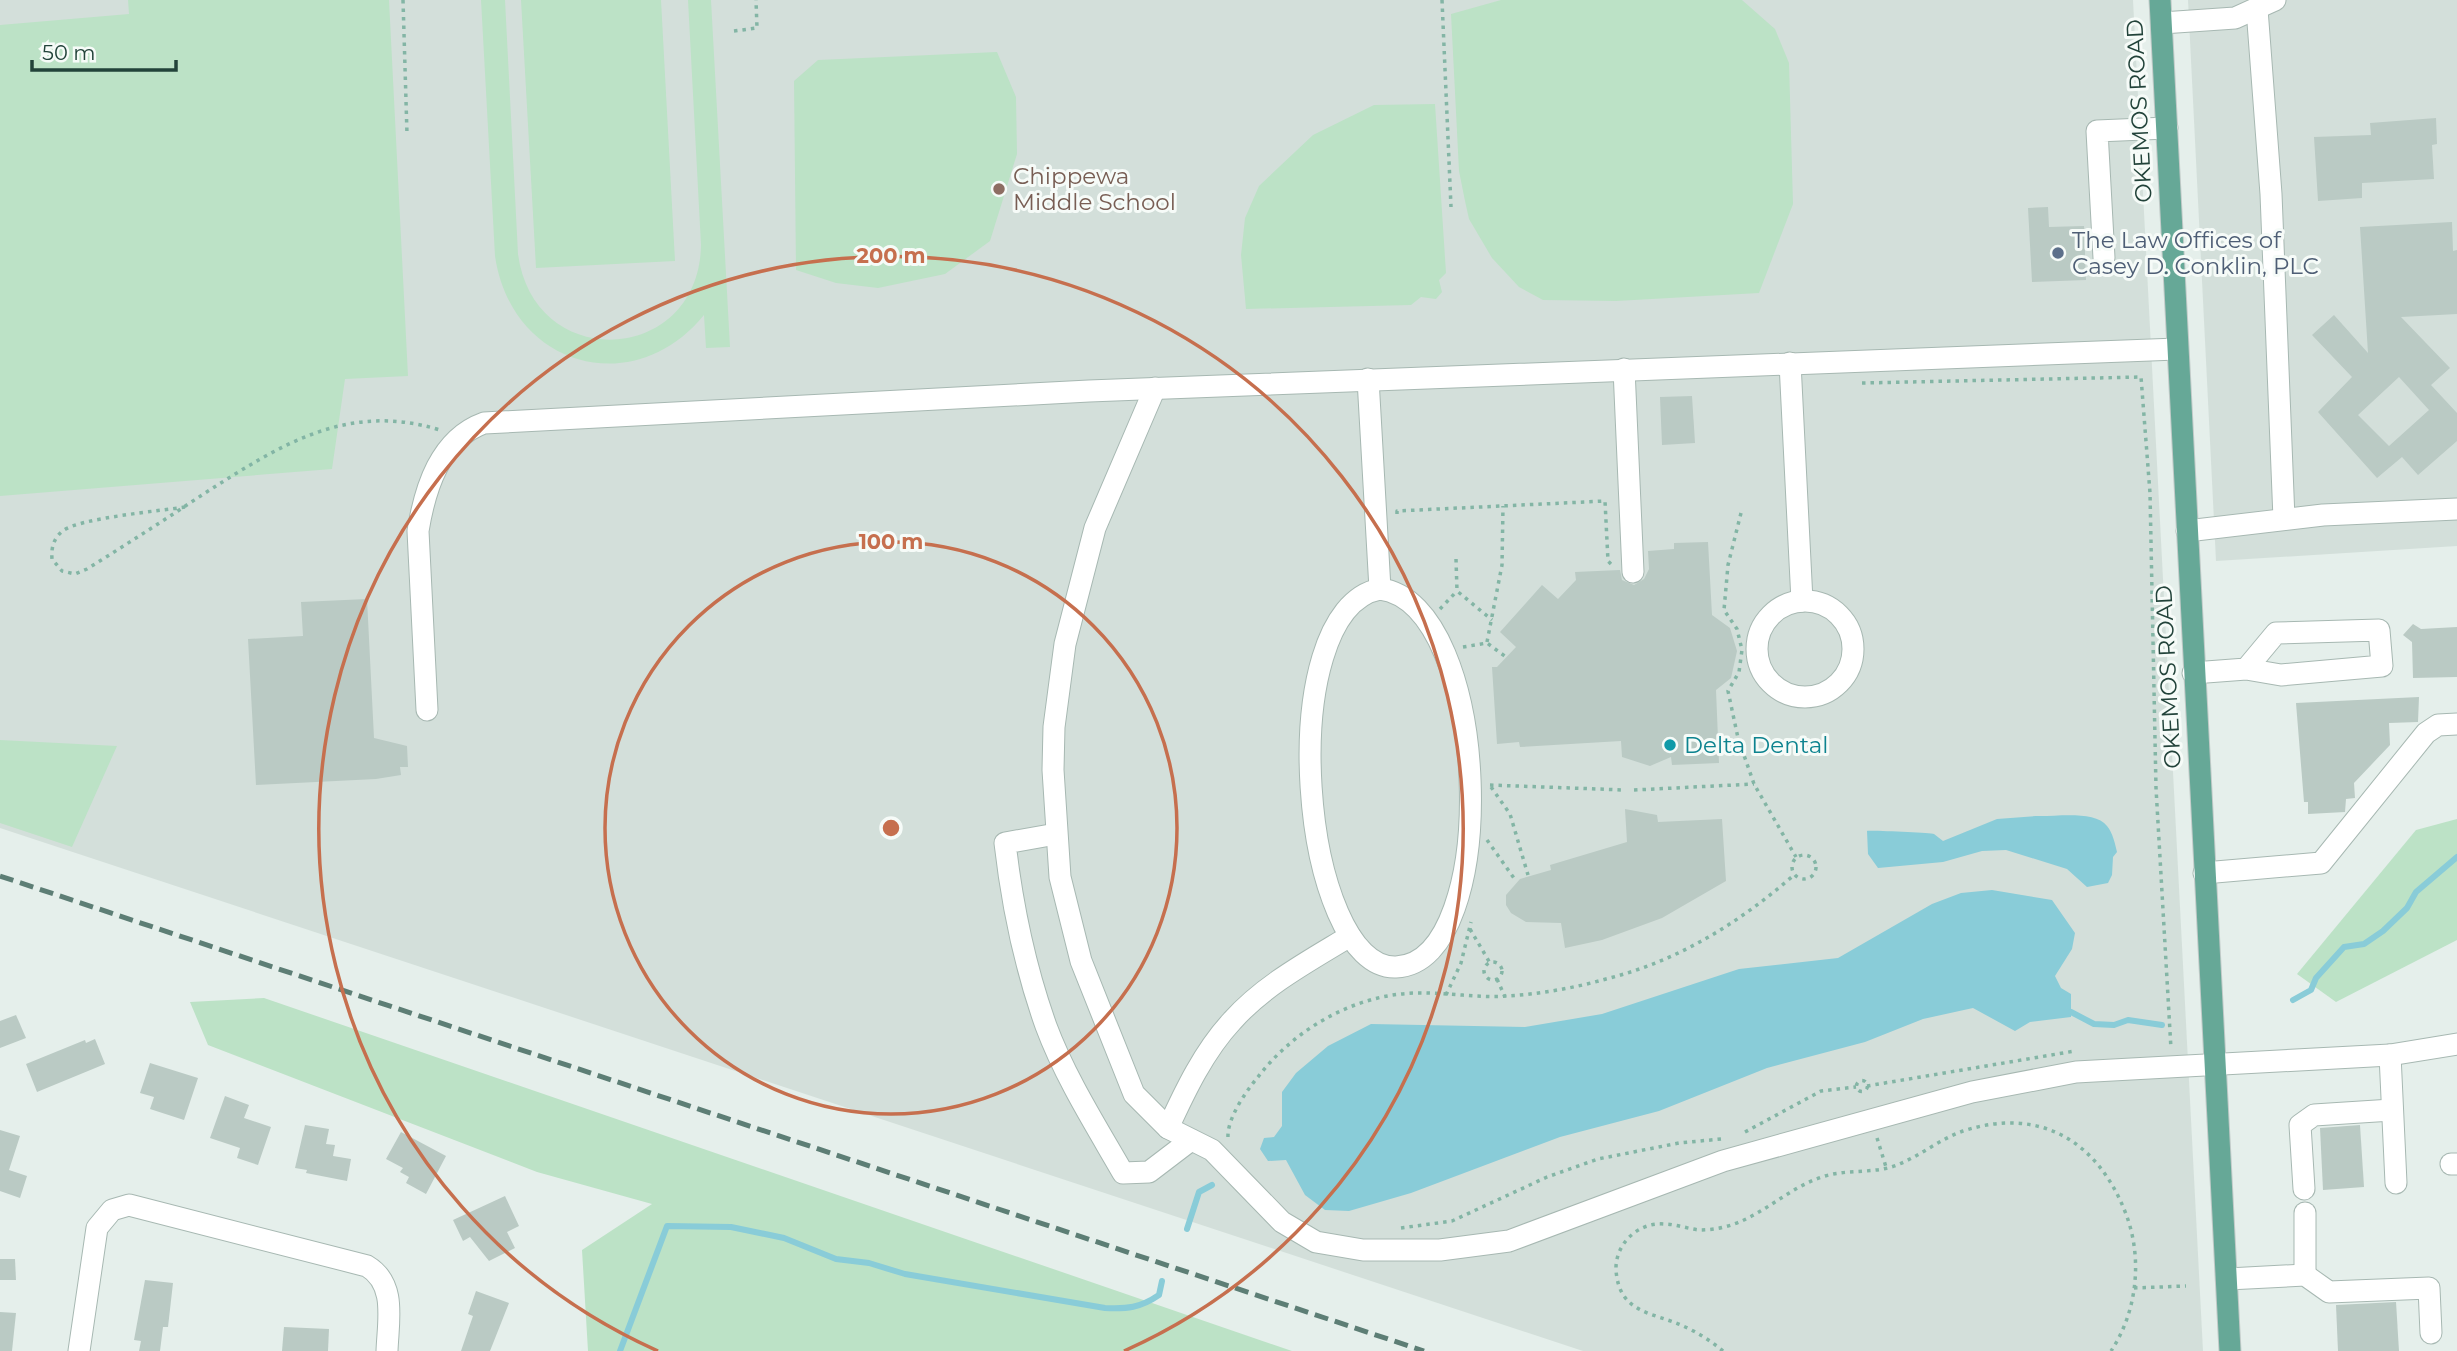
<svg xmlns="http://www.w3.org/2000/svg" width="2457" height="1351" font-family="Montserrat,sans-serif">
<rect width="100%" height="100%" fill="#e5efeb"/>
<g fill="#d3dfda">
<polygon points="0,0 2133,0 2203,1351 1583,1351 0,828"/>
<polygon points="2188,0 2457,0 2457,546 2216,561"/>
</g>
<g fill="#bce2c6">
<polygon points="128,0 389,0 408,376 345,379 332,469 0,496 0,25 129,14"/>
<path d="M481 0H505L518 254C534 374 699 365 701 245L688 0H711L730 347 706 348 704 315C633 402 511 366 495 256Z"/>
<polygon points="521,0 661,0 675,261 536,268"/>
<polygon points="1501,0 1742,0 1775,29 1789,63 1793,204 1759,293 1616,301 1543,300 1519,287 1492,258 1469,219 1465,201 1459,171 1451,14"/>
<polygon points="997,52 1016,97 1017,154 990,241 945,274 878,288 836,283 796,270 794,81 818,60"/>
<polygon points="1435,104 1446,273 1439,280 1442,292 1436,299 1421,297 1411,305 1246,309 1241,255 1245,218 1259,186 1313,135 1374,105"/>
<polygon points="0,740 117,746 72,847 0,823"/>
<polygon points="2457,819 2457,940 2336,1002 2297,974 2416,830"/>
<polygon points="264,998 1292,1351 588,1351 582,1250 652,1204 537,1172 208,1045 190,1002"/>
</g>
<g fill="#89ccd8">
<path d="M2036 816C2055 817 2095 810 2107 826 2113 833 2115 844 2117 852L2113 857 2112 875 2108 883 2087 887 2067 869 2006 850 1982 851 1943 862 1878 868 1868 854 1867 831C1871 830 1931 833 1934 834 1937 836 1940 839 1943 841L1997 819Z"/>
<polygon points="1992,890 2052,900 2075,933 2072,949 2055,976 2061,988 2071,994 2071,1017 2030,1022 2015,1031 1973,1008 1923,1019 1865,1042 1767,1068 1659,1111 1560,1137 1411,1193 1349,1211 1325,1210 1305,1195 1286,1160 1268,1161 1260,1149 1264,1138 1274,1137 1282,1126 1282,1092 1296,1073 1328,1046 1371,1024 1525,1027 1602,1014 1739,969 1838,958 1932,904 1961,893"/>
</g>
<g fill="none" stroke-linecap="round" stroke-linejoin="round">
<g stroke="#89ccd8" stroke-width="6">
<polyline points="2293,1000 2311,990 2316,978 2344,947 2364,944 2383,931 2407,908 2416,892 2457,857"/>
<polyline points="2071,1012 2094,1024 2114,1025 2128,1020 2162,1025"/>
<polyline points="1187,1229 1199,1192 1212,1185"/>
<path d="M620 1351 667 1226 731 1227 784 1238 836 1259 869 1263 905 1274 1105 1308C1127 1309 1140 1308 1159 1295L1162 1281"/>
</g>
</g>
<g fill="#bacac4" fill-rule="evenodd">
<polygon points="2436,118 2437,144 2432,145 2434,179 2362,183 2362,198 2318,201 2314,137 2371,135 2370,123"/>
<polygon points="2048,207 2049,227 2084,226 2086,280 2032,282 2028,208"/>
<path d="M2452 222 2453 251 2457 250V314L2401 317 2450 368 2431 385 2457 413V441L2418 475 2402 457 2377 478 2318 412 2352 377 2312 335 2334 315 2368 353 2360 227ZM2399 377 2429 410 2389 446 2358 415Z"/>
<polygon points="1692,396 1695,443 1662,445 1660,397"/>
<polygon points="1708,542 1712,615 1730,628 1737,651 1731,678 1716,690 1719,763 1672,765 1671,757 1650,766 1622,757 1621,741 1520,747 1519,742 1497,744 1492,667 1497,667 1516,647 1500,632 1542,585 1558,599 1576,580 1575,572 1620,570 1622,580 1634,585 1644,579 1649,569 1648,551 1674,549 1674,543"/>
<polygon points="367,599 374,738 407,746 408,767 400,767 401,775 376,779 256,785 248,639 303,636 301,602"/>
<polygon points="2413,624 2421,629 2457,627 2457,677 2413,678 2412,642 2403,635"/>
<polygon points="2419,697 2418,722 2389,723 2390,745 2354,783 2355,798 2346,799 2345,812 2308,814 2308,802 2304,802 2296,703"/>
<polygon points="1625,809 1657,815 1658,822 1722,819 1726,881 1662,918 1602,940 1565,948 1561,923 1526,922 1511,913 1506,905 1506,895 1520,879 1551,870 1550,865 1627,842"/>
<polygon points="16,1015 26,1038 0,1048 0,1021"/>
<polygon points="95,1039 105,1064 37,1092 26,1064 85,1040 86,1043"/>
<polygon points="150,1063 198,1078 184,1120 150,1109 154,1097 140,1093"/>
<polygon points="225,1096 249,1105 244,1118 271,1127 258,1165 237,1158 240,1148 210,1138"/>
<polygon points="305,1125 329,1129 326,1144 335,1145 333,1156 351,1159 347,1181 306,1173 307,1170 295,1168"/>
<polygon points="2360,1125 2364,1187 2323,1190 2320,1128"/>
<polygon points="0,1130 20,1136 9,1170 27,1176 20,1198 0,1191"/>
<polygon points="401,1132 446,1156 426,1194 406,1183 409,1177 400,1172 403,1168 386,1159"/>
<polygon points="505,1196 519,1226 507,1232 515,1248 489,1261 470,1237 463,1241 453,1220"/>
<polygon points="0,1259 15,1259 16,1280 0,1280"/>
<polygon points="145,1280 173,1283 168,1327 163,1327 160,1351 139,1351 141,1341 134,1340"/>
<polygon points="476,1291 509,1303 490,1351 461,1351 473,1316 468,1314"/>
<polygon points="2396,1302 2399,1351 2338,1351 2336,1305"/>
<polygon points="0,1312 16,1313 12,1351 0,1351"/>
<polygon points="284,1327 329,1329 328,1351 282,1351"/>
</g>
<g fill="none" stroke-linecap="round" stroke-linejoin="round">
<defs>
<g id="minor">
<polyline points="2257,9 2271,194 2284,519"/>
<polyline points="2162,23 2235,18 2275,0"/>
<polyline points="2104,258 2097,131 2167,128"/>
<polyline points="1790,363 1802,601"/>
<polyline points="1624,369 1633,572"/>
<polyline points="1368,379 1380,589"/>
<polyline points="1155,388 1095,528 1065,644 1054,727 1053,770 1060,877 1081,961 1134,1094 1168,1128 1212,1150 1282,1222 1316,1242 1363,1250 1440,1250 1509,1241 1723,1161 1972,1092 2076,1072 2390,1055 2457,1044"/>
<polyline points="2187,531 2323,515 2457,509"/>
<path d="M1380 589C1492 603 1503 963 1396 967 1301 971 1270 610 1380 589Z"/>
<circle cx="1805" cy="649" r="48"/>
<polyline points="2193,673 2246,669 2281,675 2382,666 2379,630 2276,633 2246,669"/>
<path d="M427 710 418 531C425 488 440 439 484 423L1089 391 2177 349"/>
<path d="M1056 834 1005 843C1012 904 1025 967 1046 1026 1065 1077 1096 1126 1123 1173L1149 1172 1191 1140"/>
<polyline points="2204,873 2321,863 2426,733 2438,725 2457,724"/>
<polyline points="2390,1055 2396,1183"/>
<path d="M1168 1128C1185 1091 1204 1051 1232 1021 1264 985 1309 961 1350 936"/>
<polyline points="2451,1164 2457,1164"/>
<polyline points="2304,1189 2300,1125 2314,1115 2392,1110"/>
<polyline points="2305,1213 2305,1275"/>
<polyline points="2228,1279 2305,1275 2329,1292 2429,1288 2431,1333"/>
<path d="M79 1351 97 1228 112 1210 129 1205 367 1266C397 1284 388 1321 387 1351"/>
</g>
<polyline id="major" points="2160,0 2230,1351"/>
</defs>
<use href="#minor" stroke="#a7b8b2" stroke-width="23"/>
<use href="#major" stroke="#c1cac8" stroke-width="23"/>
<g stroke="#83b5a5" stroke-width="3.5" stroke-dasharray="3.5 5" stroke-linecap="butt">
<polyline points="403,0 407,134"/>
<polyline points="1442,0 1451,207"/>
<polyline points="734,31 757,28 756,0"/>
<polyline points="1862,383 2141,377 2150,493 2156,788 2171,1049"/>
<path d="M185 507C159 511 82 518 64 530 54 537 51 547 52 559L62 571 75 574 87 569C127 544 166 519 205 493 279 446 347 401 440 430"/>
<polyline points="1741,513 1728,565 1724,610 1737,629 1742,650 1739,672 1728,691 1738,738 1754,784 1796,857"/>
<polyline points="1397,514 1397,511 1605,501 1608,561 1614,567"/>
<polyline points="1456,559 1457,591 1492,620"/>
<polyline points="1440,609 1457,591"/>
<polyline points="1487,642 1502,565 1503,506"/>
<polyline points="1463,647 1487,643 1506,657"/>
<polyline points="1490,785 1624,790"/>
<polyline points="1491,787 1510,814 1528,875"/>
<polyline points="1634,790 1754,784"/>
<polyline points="1487,840 1516,881"/>
<circle cx="1804" cy="867" r="12"/>
<polyline points="1470,929 1490,963"/>
<circle cx="1493" cy="971" r="9"/>
<polyline points="1497,979 1505,997"/>
<polyline points="1446,995 1461,963 1471,922"/>
<circle cx="1862" cy="1086" r="5.5"/>
<polyline points="1867,1086 2075,1051"/>
<polyline points="1745,1132 1821,1091 1856,1087"/>
<path d="M1228 1137C1227 1119 1246 1091 1258 1077 1296 1027 1359 992 1422 993 1450 993 1479 998 1507 996 1540 994 1574 988 1606 979 1678 961 1739 923 1794 875"/>
<polyline points="1877,1138 1886,1167"/>
<polyline points="1401,1228 1452,1221 1547,1177 1598,1159 1679,1143 1721,1139"/>
<polyline points="2134,1288 2186,1286"/>
<path d="M1723 1351C1711 1341 1697 1332 1683 1326 1653 1312 1619 1314 1616 1270 1615 1244 1638 1222 1664 1224 1676 1224 1688 1229 1700 1230 1716 1230 1732 1226 1746 1219 1773 1206 1795 1185 1825 1176 1848 1169 1875 1174 1897 1165 1920 1156 1940 1139 1963 1131 2040 1106 2098 1141 2126 1214 2143 1259 2137 1312 2111 1351"/>
</g>
<use href="#minor" stroke="#fff" stroke-width="21"/>
<use href="#major" stroke="#66a897" stroke-width="21"/>
<polyline stroke="#5d7e75" stroke-width="5" stroke-dasharray="14 7" stroke-linecap="butt" points="0,876 1424,1351"/>
</g>
<g fill="none" stroke="#c66f4e" stroke-width="3.5">
<circle cx="891" cy="828" r="286"/>
<path d="M658 1351A572 572 0 1 1 1124 1351"/>
</g>
<circle fill="#8d6e63" stroke="#f6fbf8" stroke-width="2.5" cx="999" cy="189" r="7"/>
<circle fill="#5c6f8a" stroke="#f6fbf8" stroke-width="2.5" cx="2058" cy="253" r="7"/>
<circle fill="#0f9aa8" stroke="#f6fbf8" stroke-width="2.5" cx="1670" cy="745" r="7"/>
<g text-anchor="middle" dominant-baseline="central" stroke-width="6" stroke-linejoin="round" paint-order="stroke">
<g font-size="23" fill="#22433a" stroke="#f6fbf8">
<text transform="translate(2139 111) rotate(-93)">OKEMOS ROAD</text>
<text transform="translate(2168 677) rotate(-93)">OKEMOS ROAD</text>
</g>
<g font-size="23" fill="#785e54" stroke="#f6fbf8" text-anchor="start">
<text x="1013" y="176">Chippewa<tspan x="1013" dy="26">Middle School</tspan></text>
</g>
<g font-size="23" fill="#4e5e75" stroke="#f6fbf8" text-anchor="start">
<text x="2072" y="240">The Law Offices of<tspan x="2072" dy="26">Casey D. Conklin, PLC</tspan></text>
</g>
<g font-size="23" fill="#0d838f" stroke="#f6fbf8" text-anchor="start">
<text x="1684" y="745">Delta Dental</text>
</g>
</g>
<circle cx="891" cy="828" r="10" fill="#c66f4e" stroke="#f6fbf8" stroke-width="3.5"/>
<g font-size="21" text-anchor="middle" font-weight="bold" fill="#c66f4e" stroke="#f6fbf8" stroke-width="6" stroke-linejoin="round" paint-order="stroke">
<text x="891" y="263">200 m</text>
<text x="891" y="549">100 m</text>
</g>
<path d="M32 60v10h144v-10" fill="none" stroke="#22433a" stroke-width="3.5"/>
<text x="42" y="60" font-size="21" fill="#22433a" stroke="#f6fbf8" stroke-width="5" paint-order="stroke">50 m</text>
</svg>
